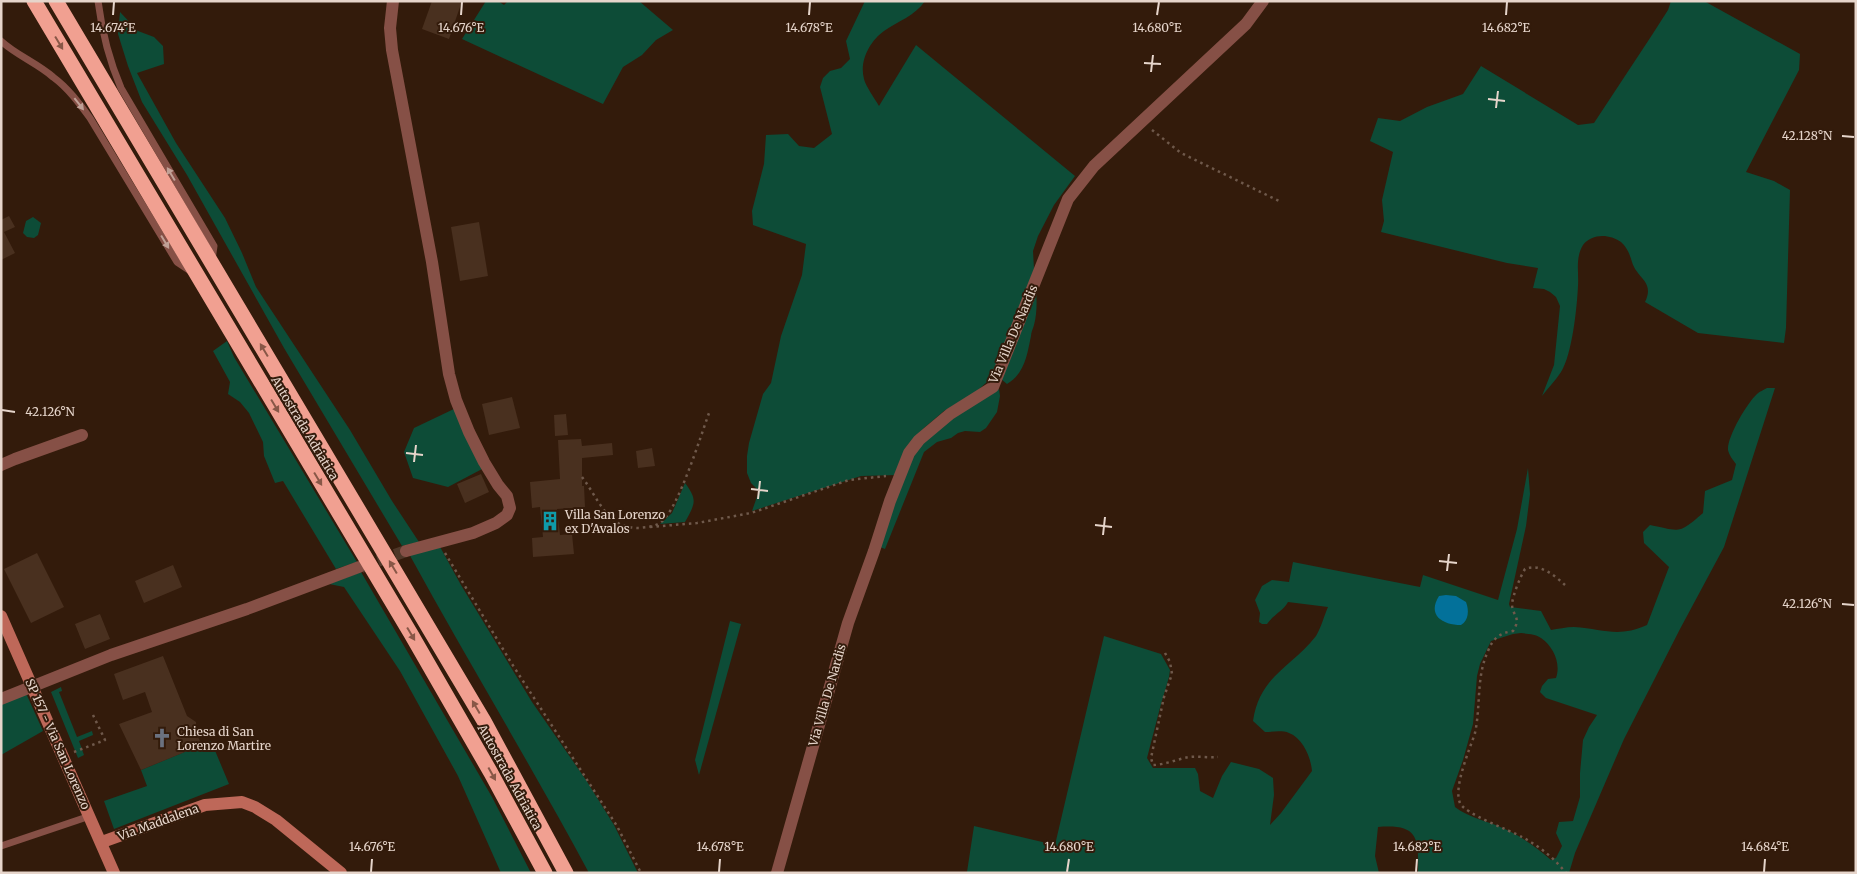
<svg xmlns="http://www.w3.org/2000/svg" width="1857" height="874" font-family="Merriweather,serif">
<rect width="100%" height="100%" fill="#331b0b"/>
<g fill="#0d4c37" fill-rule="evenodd">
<polygon points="486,1 498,1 504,5 508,1 639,1 673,30 656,40 642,55 623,67 603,104 462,39"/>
<path d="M865 1H925C915 16 898 21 884 31 870 41 859 61 864 79 865 85 875 99 879 106L916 45 1075 176 1054 205 1038 236 1033 251 1034 269 1001 359 989 380 976 392 944 411 924 428 905 453 897 475 861 476 752 511 759 491 751 483 747 473V456L749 443 763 394 771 383 781 336 802 275 806 244 753 225 752 211 764 164 766 135 788 134 799 146 814 148 832 134 820 87 823 78 830 71 841 68 850 59 846 41Z"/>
<path d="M1671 1H1704L1800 54 1799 70 1746 172 1774 181 1790 190 1786 328 1784 343 1698 333 1645 302C1655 281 1637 279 1632 262 1630 255 1627 247 1621 242 1610 234 1592 233 1583 245 1575 258 1579 273 1578 286 1577 308 1572 355 1561 372 1556 380 1548 388 1542 396L1554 365 1560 306 1556 297 1550 292 1544 289 1533 288 1538 268 1507 263 1381 232 1384 221 1382 200 1393 152 1370 141 1378 118 1400 121 1427 107 1463 94 1481 66 1578 125 1594 123 1652 35 1668 10Z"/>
<polygon points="120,12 138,31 154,37 163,46 164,64 137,73 176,143 225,218 242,253 256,287 350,430 392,501 419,542 402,546 284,348 187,175 142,102 128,66 118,34"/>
<polygon points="33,217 41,223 38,235 34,238 27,237 23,233 26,221"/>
<path d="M1036 289C1037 301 1037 314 1034 325 1033 329 1031 332 1031 336 1027 355 1025 373 1007 384L1001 379Z"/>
<polygon points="227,341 234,357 357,562 336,569 283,481 275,483 264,456 263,442 249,413 240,402 228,394 230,382 213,351"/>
<path d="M1767 388H1775L1724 547 1680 629 1624 739 1575 853 1569 873H1418C1419 837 1418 824 1378 827L1375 856 1379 873 967 872 974 826 1055 845 1104 636 1161 654 1170 670 1169 677 1161 704 1147 758 1153 768H1195L1198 774 1200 791 1213 798 1222 776 1231 762 1259 769 1273 778 1274 795 1270 825 1281 813 1312 771C1311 758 1303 738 1289 733 1282 730 1272 732 1265 732L1253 721C1260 675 1291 668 1316 636 1321 628 1324 616 1328 607L1288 602C1283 611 1273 615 1267 624H1262L1259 622 1260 613 1255 600 1262 586 1272 580 1289 582 1293 562 1420 587 1423 575 1498 600 1517 529 1528 468 1530 494 1526 526 1509 604 1510 607 1541 611 1551 630C1558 629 1566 627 1574 627 1604 629 1618 638 1647 625L1669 567 1644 543 1643 532 1650 525C1680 531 1678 535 1703 513L1705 491 1732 480 1736 464C1733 460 1729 455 1728 450 1727 437 1747 403 1757 394 1760 391 1764 390 1767 388ZM1521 633C1528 634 1536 634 1541 638 1554 647 1561 664 1556 678L1548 679 1542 686 1540 692 1546 698 1597 715 1589 727 1583 740 1580 773V797L1573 821 1559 822 1556 833 1562 846 1556 858 1551 860C1535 846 1518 834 1498 826 1483 820 1468 817 1455 807L1452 791 1463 760 1473 724 1477 676 1480 664 1491 641 1513 634Z"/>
<path d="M999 389 1000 396 997 412 986 428 980 432 965 431 958 433 951 438 937 442 924 452 885 549 880 547C891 513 900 474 921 444 934 426 978 402 999 389Z"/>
<polygon points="456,408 484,468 448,487 413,478 404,452 414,428"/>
<path d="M685 483C698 500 695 504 685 522L660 524 672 513Z"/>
<path d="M439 545 461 585 532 702 586 780 614 825 638 873H589C531 765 467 660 408 552Z"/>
<polygon points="361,572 492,797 531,873 501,873 458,776 400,671 344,587 329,584"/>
<polygon points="730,621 741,624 699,775 695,760"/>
<polygon points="61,687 62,691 59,692 77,737 92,731 93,735 79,741 84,755 78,758 51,692"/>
<polygon points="25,691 43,731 1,755 1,704"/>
<polygon points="211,741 229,784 114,829 104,801 147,786 141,770"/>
</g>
<path fill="#03719a" d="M1446 595 1456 596 1466 602C1469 610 1469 620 1461 625 1442 625 1427 615 1439 596Z"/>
<g fill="#49301f">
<polygon points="432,1 462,1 449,39 422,29"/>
<polygon points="9,216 15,227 4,232 15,253 1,260 1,220"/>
<polygon points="479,222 488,276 460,281 451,227"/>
<polygon points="512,397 520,428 489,435 482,404"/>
<polygon points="566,414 568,435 555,436 554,415"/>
<polygon points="581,439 582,446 612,443 613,455 582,458 582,486 584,486 585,507 557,509 560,535 572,534 574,554 533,557 532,538 543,537 540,507 532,508 530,482 560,479 558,440"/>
<polygon points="652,448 655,466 638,468 636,451"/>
<polygon points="481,474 489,492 465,503 457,484"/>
<polygon points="37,553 64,607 31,623 4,569"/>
<polygon points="173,565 182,587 144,603 135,581"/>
<polygon points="100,614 110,639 85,649 75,624"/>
<polygon points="163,656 187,716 196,722 196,733 202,745 141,770 119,724 152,712 145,692 123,700 114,674"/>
</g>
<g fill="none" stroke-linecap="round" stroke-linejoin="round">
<polyline stroke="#4e3728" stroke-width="12" stroke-dasharray="12 6" stroke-linecap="butt" points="361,567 406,551"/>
<g stroke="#6f594b" stroke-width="2.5" stroke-dasharray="2.5 4" stroke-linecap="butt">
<polyline points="1152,130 1181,153 1279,201"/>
<path d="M582 477C592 490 599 506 611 518 618 525 629 528 639 528 647 527 655 527 661 522 678 510 701 435 709 413"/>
<polyline points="650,527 697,523 751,513 849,480 886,476"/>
<polyline points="445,553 512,664 617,826 641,873"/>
<path d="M1565 585C1554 575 1540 563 1525 569 1520 577 1513 595 1512 604 1512 616 1522 617 1513 631 1500 633 1493 638 1488 651 1476 677 1481 705 1475 733 1470 749 1453 787 1460 803 1465 814 1509 830 1522 837 1539 846 1554 858 1566 873"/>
<path d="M1165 653 1170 662 1172 674 1164 697 1151 758 1153 765C1164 765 1178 759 1189 757 1199 756 1209 758 1218 757"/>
<polyline points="74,752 105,740 93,715"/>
</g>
<g stroke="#865046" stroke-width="7">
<path d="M98 1C102 32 109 60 121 88L214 246 212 260"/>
<path d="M1 41C16 55 37 63 53 77 68 88 79 103 90 118L177 262 189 270"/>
<polyline points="1,846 90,816"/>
</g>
<g stroke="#865046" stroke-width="12">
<polyline points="393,1 390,28 392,50 432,262 449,374 456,400 469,432 484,462 498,485 507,496 510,508 507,515 496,523 473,533 406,551"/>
<polyline points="1,465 15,459 82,435"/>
<polyline points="1,699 111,655 247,609 359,567"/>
<polyline points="777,873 848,623 874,551 890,501 909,453 919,440 950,414 993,387 1068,199 1094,166 1246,24 1263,1"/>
</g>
<g stroke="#be6859" stroke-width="12">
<polyline points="1,616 114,873"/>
<polyline points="102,842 205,805 242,802 255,807 276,820 341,873"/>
</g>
<g stroke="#f1a091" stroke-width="15">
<polyline points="34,1 411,634 491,773 545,873"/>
<polyline points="56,1 484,721 566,873"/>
</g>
</g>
<defs><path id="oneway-solid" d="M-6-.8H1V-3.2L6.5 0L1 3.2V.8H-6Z" transform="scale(1.25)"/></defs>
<g fill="#885747">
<use href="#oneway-solid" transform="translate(59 43) rotate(59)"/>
<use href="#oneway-solid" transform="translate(264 350) rotate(-121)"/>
<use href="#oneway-solid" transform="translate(275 406) rotate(59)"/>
<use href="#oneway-solid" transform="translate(318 479) rotate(59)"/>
<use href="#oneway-solid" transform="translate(393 567) rotate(-121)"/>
<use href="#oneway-solid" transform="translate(411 634) rotate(59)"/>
<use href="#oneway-solid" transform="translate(476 707) rotate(-120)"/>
<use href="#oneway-solid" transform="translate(492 774) rotate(61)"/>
</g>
<g fill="#c0a096">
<use href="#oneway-solid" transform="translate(79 104) rotate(52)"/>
<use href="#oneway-solid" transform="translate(171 174) rotate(-121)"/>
<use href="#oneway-solid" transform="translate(165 242) rotate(59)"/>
</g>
<path fill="none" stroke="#e6d5cb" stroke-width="2" d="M113 15 114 2M461 15 462 2M809 15 810 2M1157 15 1159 2M1506 15 1507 2M1144 63 1161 64M1151 72 1153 55M1488 99 1505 101M1496 108 1498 91M1842 136 1854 137M2 410 15 412M406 453 423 455M414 462 416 445M751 489 768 491M758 499 760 481M1095 525 1112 527M1103 535 1105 517M1439 561 1457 563M1447 571 1449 554M1842 604 1854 605M371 872 372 859M719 872 720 859M1067 872 1069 859M1416 872 1417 859M1764 872 1765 859"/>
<defs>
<symbol id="building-bare" viewBox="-9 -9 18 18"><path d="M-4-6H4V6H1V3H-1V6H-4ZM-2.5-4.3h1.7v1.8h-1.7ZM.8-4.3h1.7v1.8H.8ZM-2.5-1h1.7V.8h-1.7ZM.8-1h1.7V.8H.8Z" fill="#0f9aa8" stroke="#331b0b" stroke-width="2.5" paint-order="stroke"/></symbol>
<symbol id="church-bare" viewBox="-9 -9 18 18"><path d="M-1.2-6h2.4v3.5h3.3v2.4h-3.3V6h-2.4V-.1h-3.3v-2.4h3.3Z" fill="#6b7280" stroke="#331b0b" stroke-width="2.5" paint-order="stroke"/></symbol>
</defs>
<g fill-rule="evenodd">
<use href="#building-bare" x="536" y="507" width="28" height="28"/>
<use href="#church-bare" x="148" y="724" width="28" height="28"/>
</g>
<g text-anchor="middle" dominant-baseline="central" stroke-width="4" stroke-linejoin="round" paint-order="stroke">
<g font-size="12" fill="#e6d5cb" stroke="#331b0b">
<text transform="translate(1013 334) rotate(-67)">Via Villa De Nardis</text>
<text transform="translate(305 428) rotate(59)">Autostrada Adriatica</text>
<text transform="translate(827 695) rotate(-74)">Via Villa De Nardis</text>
<text transform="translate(58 744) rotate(66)">SP 157 - Via San Lorenzo</text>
<text transform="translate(510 777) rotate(61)">Autostrada Adriatica</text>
<text transform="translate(158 822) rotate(-20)">Via Maddalena</text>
</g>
<g font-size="12" fill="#e6d5cb" stroke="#331b0b" text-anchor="start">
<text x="565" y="514">Villa San Lorenzo<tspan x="565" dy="14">ex D'Avalos</tspan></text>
<text x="177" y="731">Chiesa di San<tspan x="177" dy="14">Lorenzo Martire</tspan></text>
</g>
</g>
<g font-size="12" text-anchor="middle" fill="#e6d5cb" stroke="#331b0b" stroke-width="4" stroke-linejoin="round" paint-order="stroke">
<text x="113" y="32">14.674°E</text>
<text x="461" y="32">14.676°E</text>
<text x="809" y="32">14.678°E</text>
<text x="1157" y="32">14.680°E</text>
<text x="1506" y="32">14.682°E</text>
<text x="1807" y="140">42.128°N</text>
<text x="50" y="416">42.126°N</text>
<text x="1807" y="608">42.126°N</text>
<text x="372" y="851">14.676°E</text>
<text x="720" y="851">14.678°E</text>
<text x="1069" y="851">14.680°E</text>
<text x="1417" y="851">14.682°E</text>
<text x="1765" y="851">14.684°E</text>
</g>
<rect width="1857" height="874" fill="none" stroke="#e6d5cb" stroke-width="5"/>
</svg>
